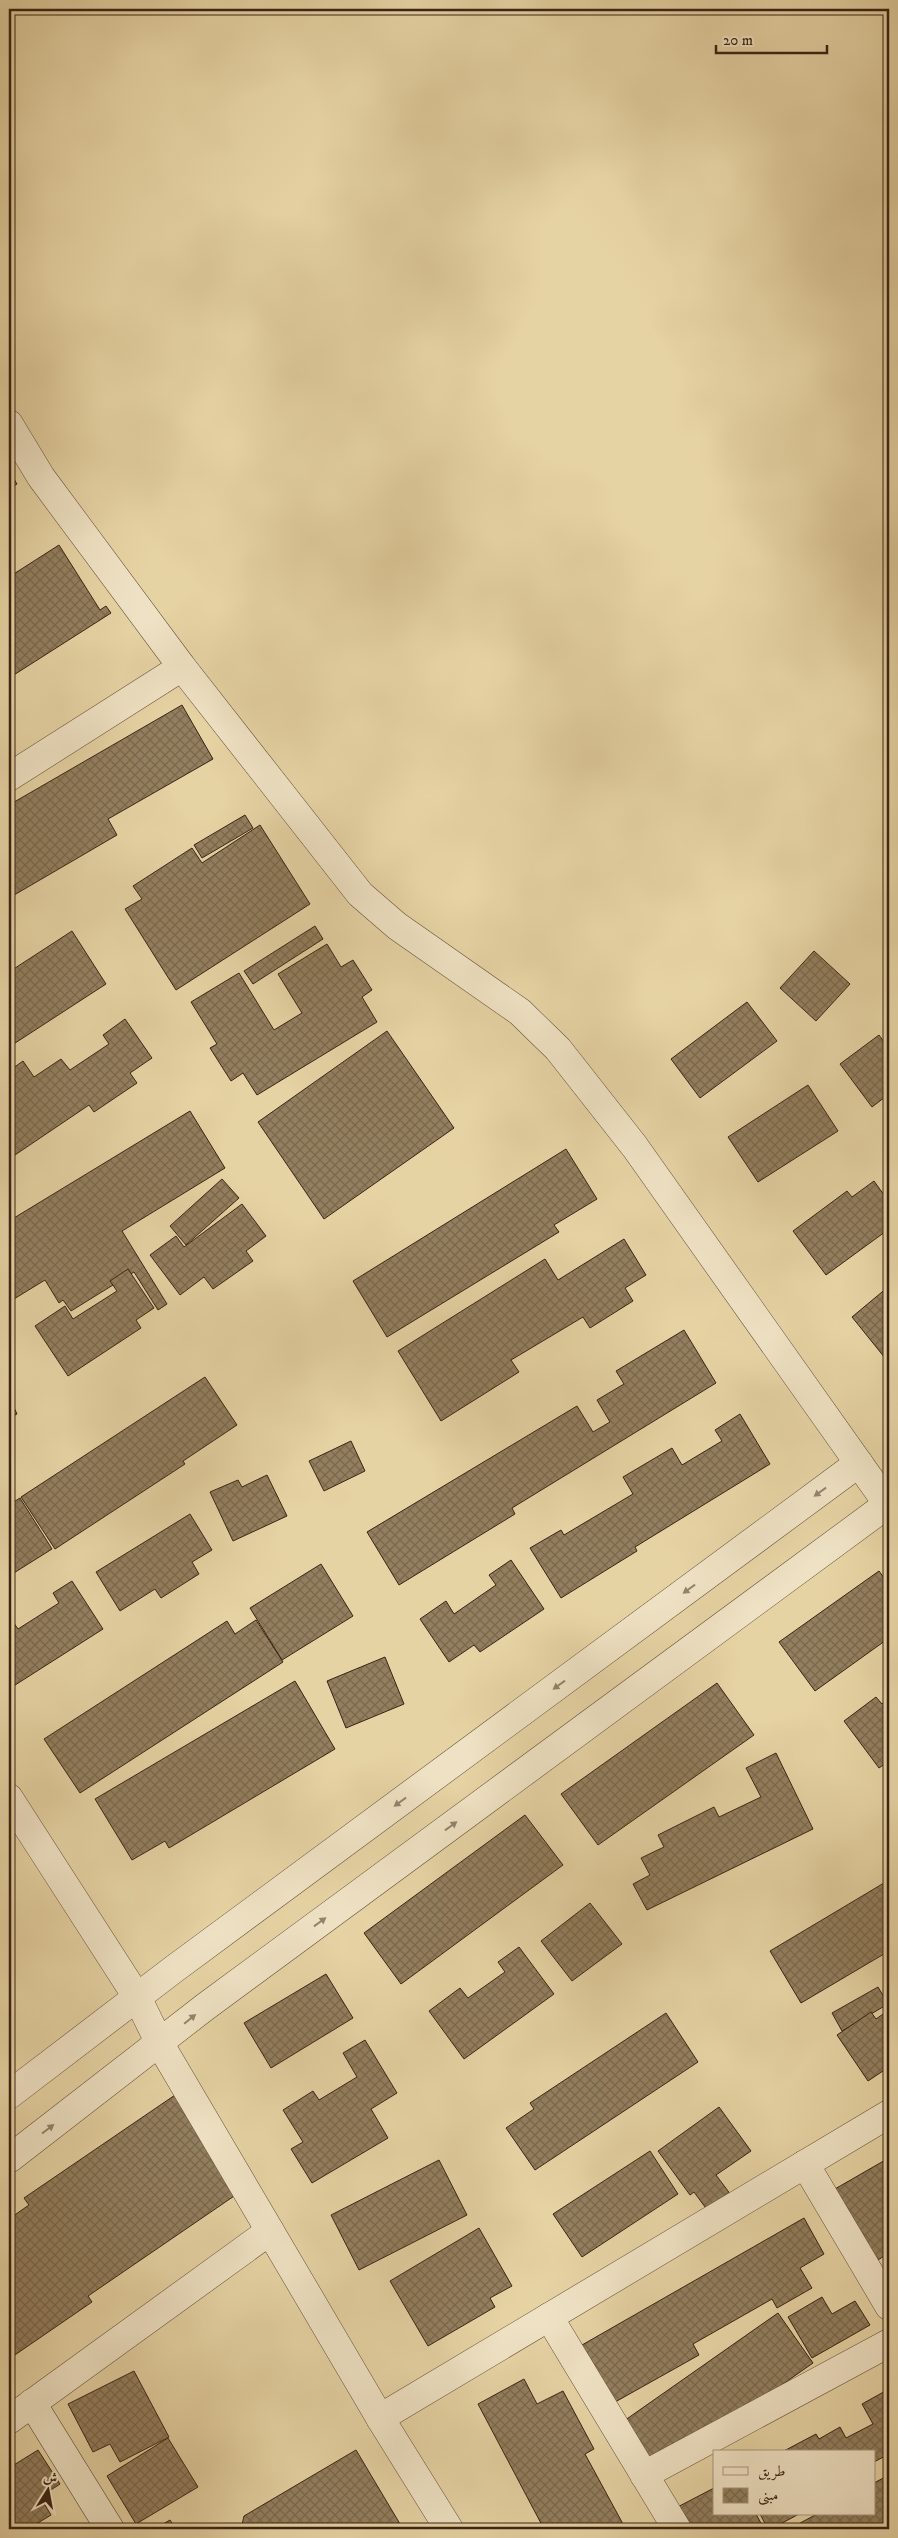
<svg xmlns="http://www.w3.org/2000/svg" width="898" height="2538" font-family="'IM FELL DW Pica',Amiri,serif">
<defs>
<pattern id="building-cross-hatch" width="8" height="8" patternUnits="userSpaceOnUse" patternTransform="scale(1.25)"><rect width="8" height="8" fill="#937f5f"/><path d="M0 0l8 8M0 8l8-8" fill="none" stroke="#79684d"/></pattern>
</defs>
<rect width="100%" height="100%" fill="#e6d3a4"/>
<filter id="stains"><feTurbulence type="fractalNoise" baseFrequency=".004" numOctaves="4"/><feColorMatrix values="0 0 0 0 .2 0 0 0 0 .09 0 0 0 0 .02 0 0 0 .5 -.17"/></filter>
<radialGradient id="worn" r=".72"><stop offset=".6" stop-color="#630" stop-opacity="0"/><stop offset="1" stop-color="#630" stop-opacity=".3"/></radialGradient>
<g fill="url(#building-cross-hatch)" stroke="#3a2414">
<polygon points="9,471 17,484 9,489"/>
<polygon points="59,545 100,610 106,606 111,613 9,678 9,577"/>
<polygon points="182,705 213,759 108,819 117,835 9,898 9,805"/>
<polygon points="245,815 253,828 202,858 194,845"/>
<polygon points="260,825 310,904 176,990 125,909 142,899 133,886 192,848 202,863"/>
<polygon points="315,926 323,939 253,984 244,971"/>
<polygon points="72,931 106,984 9,1047 9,972"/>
<polygon points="327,944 341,967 353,960 372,990 362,997 377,1022 257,1095 243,1073 231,1081 210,1048 217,1044 191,1002 239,973 274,1030 302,1013 278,974"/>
<polygon points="814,951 850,984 816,1021 780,988"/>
<polygon points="747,1002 777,1041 700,1098 671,1059"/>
<polygon points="125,1019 152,1058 130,1073 137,1083 94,1112 89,1105 9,1159 9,1071 23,1061 34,1077 61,1059 70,1070 109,1044 103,1035"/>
<polygon points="387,1031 454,1128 324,1219 258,1122"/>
<polygon points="879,1035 889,1049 889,1094 872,1107 840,1064"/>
<polygon points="808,1085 838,1131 758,1182 728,1137"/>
<polygon points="190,1111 225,1168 122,1231 167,1304 158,1310 134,1272 71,1311 63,1300 59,1303 45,1280 9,1302 9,1221"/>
<polygon points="566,1149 597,1199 554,1225 559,1232 387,1337 353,1281"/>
<polygon points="222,1179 239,1198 186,1245 170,1226"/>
<polygon points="874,1181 889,1202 889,1229 826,1275 793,1231 847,1191 852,1197"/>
<polygon points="242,1204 266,1236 246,1251 253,1261 213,1289 204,1277 180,1295 150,1255 176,1236 184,1247"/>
<polygon points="624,1239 646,1275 625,1288 633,1301 590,1328 583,1317 511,1360 519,1372 441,1421 398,1351 545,1259 558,1280"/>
<polygon points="128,1269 154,1308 136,1320 141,1328 68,1376 35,1326 65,1306 73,1319 117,1291 110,1281"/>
<polygon points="888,1287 889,1355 885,1358 852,1317"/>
<polygon points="684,1330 716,1383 512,1508 515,1514 399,1585 367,1532 577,1406 593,1432 610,1422 597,1400 624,1384 616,1371"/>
<polygon points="205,1377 237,1425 183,1461 185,1464 55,1549 21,1497"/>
<polygon points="9,1397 17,1414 9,1418"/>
<polygon points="740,1414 770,1464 635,1547 637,1551 561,1598 530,1548 561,1530 564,1535 633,1494 623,1477 672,1448 682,1465 722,1441 715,1430"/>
<polygon points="351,1441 365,1471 324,1491 309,1461"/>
<polygon points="267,1475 287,1516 233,1541 210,1492 238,1480 242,1487"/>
<polygon points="20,1498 52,1549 9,1576 9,1505"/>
<polygon points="190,1514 212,1550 192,1562 199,1574 161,1598 155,1589 120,1611 96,1572"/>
<polygon points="511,1560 544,1609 480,1652 474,1645 449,1662 420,1619 446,1601 454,1614 496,1585 489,1575"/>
<polygon points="321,1564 353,1616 282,1660 250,1608"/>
<polygon points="879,1571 889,1585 889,1638 815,1691 779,1642"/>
<polygon points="72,1581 103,1629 12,1687 9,1682 9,1620 11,1619 18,1629 59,1603 53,1593"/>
<polygon points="256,1620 283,1662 80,1793 44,1739 227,1621 235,1634"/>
<polygon points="385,1657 404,1704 346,1728 327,1681"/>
<polygon points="295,1681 335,1749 169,1848 165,1841 132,1860 95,1799"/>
<polygon points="717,1683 754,1735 598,1845 561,1794"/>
<polygon points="876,1697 882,1704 889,1699 889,1761 879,1768 844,1721"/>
<polygon points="776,1753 813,1829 647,1910 633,1884 650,1875 641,1858 664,1847 658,1835 714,1807 719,1817 761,1797 746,1768"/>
<polygon points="525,1815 563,1865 401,1984 364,1933"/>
<polygon points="889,1880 889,1951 801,2003 770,1951"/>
<polygon points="590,1903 622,1944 572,1981 541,1941"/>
<polygon points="519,1947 554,1994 464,2059 429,2011 460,1988 468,1998 505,1972 498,1962"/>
<polygon points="326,1974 353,2018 271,2068 244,2023"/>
<polygon points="878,1987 888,2004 842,2031 832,2013"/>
<polygon points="889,2010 889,2067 868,2081 837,2035 871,2012 876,2019"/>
<polygon points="666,2013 698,2062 535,2170 506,2128 534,2109 530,2103"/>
<polygon points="365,2040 397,2093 371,2109 388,2138 312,2183 291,2149 303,2142 283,2110 313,2091 319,2100 357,2077 343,2053"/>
<polygon points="178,2093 240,2192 88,2296 92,2302 9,2359 9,2219 29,2205 24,2198"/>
<polygon points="719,2107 751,2151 716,2175 731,2195 708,2211 694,2192 690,2195 658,2151"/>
<polygon points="650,2151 678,2194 582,2257 553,2214"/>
<polygon points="887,2159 889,2164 889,2253 870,2265 828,2193"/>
<polygon points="439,2160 467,2215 359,2270 331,2215"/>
<polygon points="804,2218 824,2254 800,2268 812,2288 777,2308 772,2299 693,2344 699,2355 608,2406 575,2349"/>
<polygon points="479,2228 512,2286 490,2298 495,2307 428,2346 390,2281"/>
<polygon points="889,2253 889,2264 885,2255"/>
<polygon points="822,2297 832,2314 855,2301 870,2325 812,2358 788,2317"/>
<polygon points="778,2313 813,2363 656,2473 621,2423"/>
<polygon points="134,2371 169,2437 120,2462 110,2444 93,2452 68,2404"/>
<polygon points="524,2379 537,2404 563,2391 594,2449 585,2454 623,2524 613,2529 544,2529 478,2404"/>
<polygon points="889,2389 889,2454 874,2462 874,2452 782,2452 816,2434 819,2439 840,2427 846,2438 873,2424 862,2404"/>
<polygon points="168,2438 198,2487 136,2524 107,2476"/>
<polygon points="38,2450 60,2484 40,2497 51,2515 28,2529 9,2529 9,2468"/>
<polygon points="356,2450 403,2529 241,2529 244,2516"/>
<polygon points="887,2476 889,2481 889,2529 789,2529 817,2514 874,2514 874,2483"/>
<polygon points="714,2488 714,2514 756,2514 763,2527 677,2529 668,2512"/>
<polygon points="760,2514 799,2514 771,2529 768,2529"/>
<polygon points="170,2520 176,2529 154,2529"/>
</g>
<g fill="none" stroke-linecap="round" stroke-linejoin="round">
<defs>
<g id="minor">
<polyline points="9,424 41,477 182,667 360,894 397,926 520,1012 558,1049 635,1147 889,1506"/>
<polyline points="9,777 182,667"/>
<polyline points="9,1798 137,1997 160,2044 380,2418 449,2529"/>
<polyline points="9,2095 174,1969 859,1463"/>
<polyline points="9,2159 205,2007 888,1504"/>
<polyline points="805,2164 889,2306"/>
<polyline points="549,2317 677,2529"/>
<polyline points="32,2403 110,2529"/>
<polyline points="380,2418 889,2114"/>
<polyline points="9,2420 270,2231"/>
<polyline points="644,2475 889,2343"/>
</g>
</defs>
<use href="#minor" stroke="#655038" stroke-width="29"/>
<use href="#minor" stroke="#efe2c4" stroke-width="28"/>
</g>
<defs><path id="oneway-solid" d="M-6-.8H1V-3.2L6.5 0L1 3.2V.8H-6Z" transform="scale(1.25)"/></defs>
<g fill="#94836c">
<use href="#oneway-solid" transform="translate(820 1492) rotate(144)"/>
<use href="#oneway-solid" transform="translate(689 1589) rotate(144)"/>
<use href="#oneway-solid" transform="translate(559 1685) rotate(144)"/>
<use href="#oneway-solid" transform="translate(400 1802) rotate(144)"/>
<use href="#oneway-solid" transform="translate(451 1826) rotate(-36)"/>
<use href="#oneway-solid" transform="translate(320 1922) rotate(-36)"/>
<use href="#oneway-solid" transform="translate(190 2019) rotate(-39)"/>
<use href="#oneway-solid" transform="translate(48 2129) rotate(-37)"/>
</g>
<rect width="898" height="2538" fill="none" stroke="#e6d3a4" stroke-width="30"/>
<rect x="10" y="10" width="878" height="2518" fill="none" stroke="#3a2414" stroke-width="2.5"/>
<rect x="15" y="15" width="868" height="2508" fill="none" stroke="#3a2414"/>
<rect x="713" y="2450" width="162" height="65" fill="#efe2c4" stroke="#a7967e"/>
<rect x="723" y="2467" width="25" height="8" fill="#efe2c4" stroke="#a7967e"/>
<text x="758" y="2476" font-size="15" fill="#3a2414">طريق</text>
<rect x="723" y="2488" width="25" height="15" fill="url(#building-cross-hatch)" stroke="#a7967e"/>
<text x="758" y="2500" font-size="15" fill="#3a2414">مبنى</text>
<g transform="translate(48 2490) rotate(11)" stroke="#efe2c4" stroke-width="4" paint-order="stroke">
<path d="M0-4L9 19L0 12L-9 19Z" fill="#3a2414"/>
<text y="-8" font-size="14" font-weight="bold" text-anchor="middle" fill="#3a2414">ش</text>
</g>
<path d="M716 45v8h111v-8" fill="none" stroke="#3a2414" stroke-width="2.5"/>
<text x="723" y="45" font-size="15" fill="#3a2414" stroke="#efe2c4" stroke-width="4" paint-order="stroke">20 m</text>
<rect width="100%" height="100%" filter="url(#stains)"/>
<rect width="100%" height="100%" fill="url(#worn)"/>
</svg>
